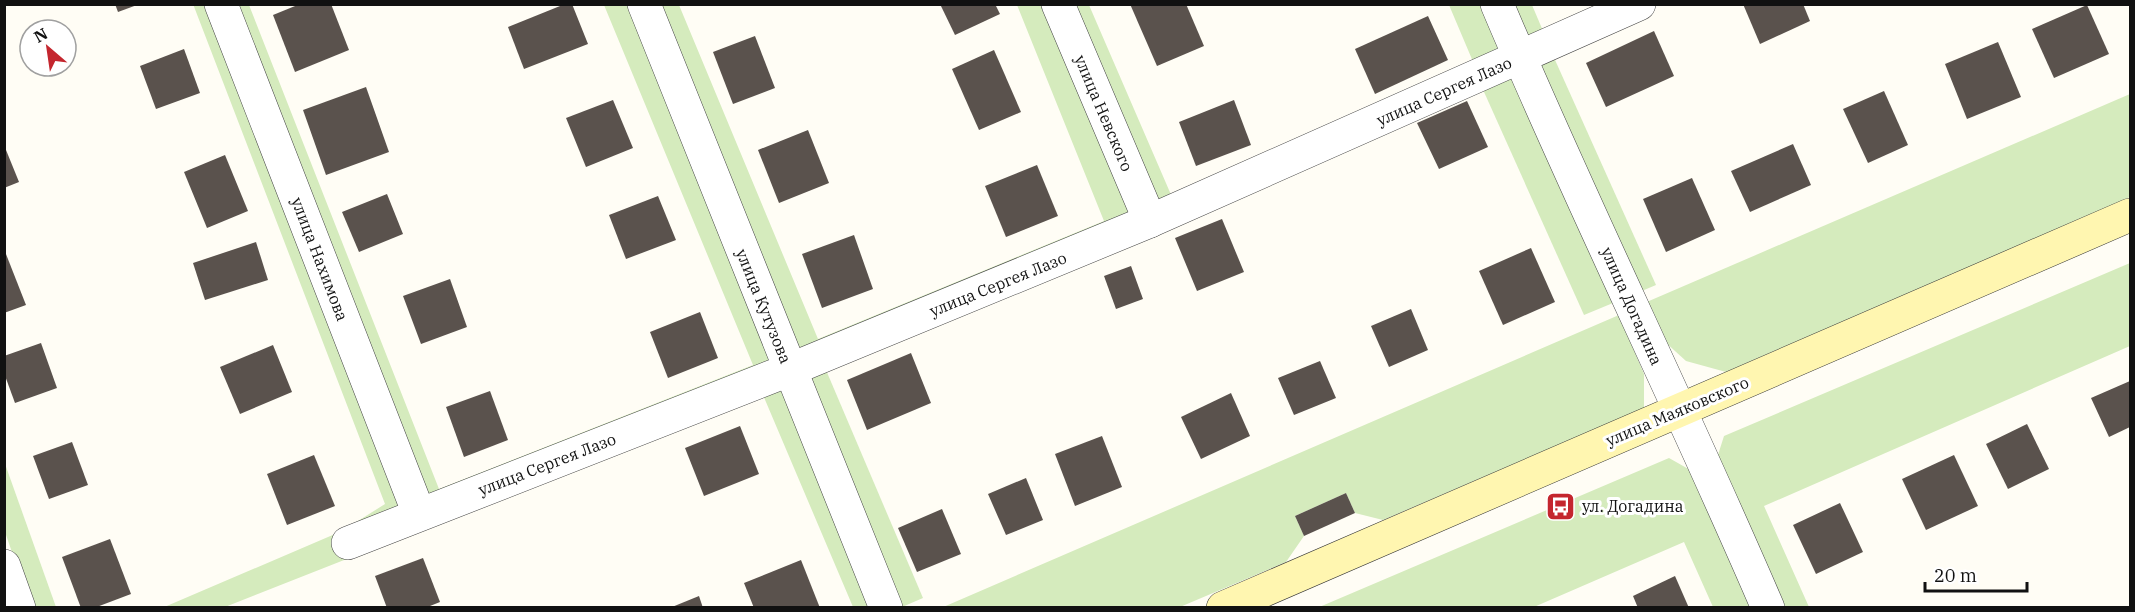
<svg xmlns="http://www.w3.org/2000/svg" width="2135" height="612" font-family="'IBM Plex Serif',serif">
<rect width="100%" height="100%" fill="#fffdf5"/>
<g fill="#d5ebbd">
<polygon points="193,4 215,5 412,510 783,381 876,607 853,607 763,395 225,607 162,608 342,531 385,504"/>
<polygon points="228,5 249,5 439,489 753,365 604,5 635,5 778,367 422,505"/>
<polygon points="652,5 679,5 818,339 1104,221 1017,5 1050,5 1140,217 794,360"/>
<polygon points="1066,5 1089,5 1172,197 1474,64 1449,5 1483,5 1504,57 1154,212"/>
<polygon points="1512,5 1532,5 1546,38 1529,46"/>
<polygon points="1551,51 1656,285 1637,293 1535,59"/>
<polygon points="1510,69 1613,303 1584,315 1480,83"/>
<polygon points="2130,94 2130,197 1726,372 1686,361 1664,341 1642,304"/>
<polygon points="2130,263 2130,346 1764,506 1809,607 1784,607 1717,458 1724,436"/>
<polygon points="1619,315 1644,374 1644,408 1383,520 1355,513 1346,493 1295,516 1304,536 1286,562 1180,607 941,608"/>
<polygon points="823,363 923,598 902,607 895,607 799,373"/>
<polygon points="1669,458 1692,471 1751,607 1713,607 1684,542 1534,607 1317,608"/>
<polygon points="4,461 56,607 31,607 5,532"/>
</g>
<g fill="#5a524d">
<polygon points="115,4 137,4 137,5 118,12"/>
<polygon points="300,4 331,4 349,50 295,72 273,15"/>
<polygon points="565,4 572,4 588,44 524,69 508,27"/>
<polygon points="940,4 995,4 1000,14 955,35"/>
<polygon points="1130,4 1186,4 1204,46 1157,66"/>
<polygon points="1743,4 1803,4 1810,21 1760,44"/>
<polygon points="2087,5 2109,54 2054,78 2032,29"/>
<polygon points="1428,16 1448,60 1375,94 1355,49"/>
<polygon points="1654,31 1674,76 1606,107 1586,63"/>
<polygon points="755,36 775,88 733,104 713,52"/>
<polygon points="1998,42 2021,97 1967,119 1945,64"/>
<polygon points="184,49 200,93 156,109 140,66"/>
<polygon points="994,50 1021,112 979,130 952,69"/>
<polygon points="366,87 389,152 326,175 303,110"/>
<polygon points="1884,91 1908,145 1868,163 1843,109"/>
<polygon points="613,100 633,148 586,167 566,118"/>
<polygon points="1234,100 1251,145 1196,166 1179,122"/>
<polygon points="1467,101 1488,147 1439,169 1417,123"/>
<polygon points="808,130 829,183 779,203 758,150"/>
<polygon points="1793,144 1811,185 1750,212 1731,171"/>
<polygon points="4,145 19,182 4,188"/>
<polygon points="225,155 248,211 207,228 184,172"/>
<polygon points="1037,165 1058,216 1006,237 985,186"/>
<polygon points="1692,178 1715,230 1666,252 1643,199"/>
<polygon points="387,194 403,234 359,252 342,212"/>
<polygon points="658,196 676,240 626,259 609,215"/>
<polygon points="1222,219 1244,272 1197,291 1175,238"/>
<polygon points="854,235 873,289 822,308 802,254"/>
<polygon points="256,242 268,280 205,300 193,263"/>
<polygon points="1531,248 1555,302 1503,325 1479,271"/>
<polygon points="4,249 26,305 4,313"/>
<polygon points="1131,266 1143,299 1116,309 1104,276"/>
<polygon points="450,279 467,327 421,344 403,296"/>
<polygon points="1411,309 1428,350 1389,367 1371,326"/>
<polygon points="700,312 718,358 668,378 650,332"/>
<polygon points="41,343 57,388 15,403 4,373 4,356"/>
<polygon points="273,345 292,392 240,414 220,367"/>
<polygon points="911,353 931,403 867,430 847,380"/>
<polygon points="1320,361 1336,398 1294,415 1278,378"/>
<polygon points="2130,381 2130,427 2109,437 2091,398"/>
<polygon points="490,391 508,440 464,457 446,407"/>
<polygon points="1231,393 1250,436 1201,459 1181,417"/>
<polygon points="2027,424 2049,469 2008,489 1986,444"/>
<polygon points="740,426 759,474 704,496 685,448"/>
<polygon points="1102,436 1122,487 1075,506 1055,454"/>
<polygon points="72,442 88,485 49,499 33,456"/>
<polygon points="314,455 335,506 287,525 267,474"/>
<polygon points="1954,455 1978,506 1926,530 1902,479"/>
<polygon points="1026,478 1043,520 1006,535 988,494"/>
<polygon points="1346,493 1355,513 1304,536 1295,516"/>
<polygon points="1840,503 1863,552 1816,574 1793,525"/>
<polygon points="942,509 961,554 917,572 898,528"/>
<polygon points="110,539 131,594 94,608 81,608 62,557"/>
<polygon points="423,558 440,602 425,608 387,608 375,576"/>
<polygon points="801,560 820,608 754,608 744,583"/>
<polygon points="1675,576 1689,608 1638,608 1633,596"/>
<polygon points="699,596 703,608 672,608 672,607"/>
</g>
<g fill="none" stroke-linecap="round" stroke-linejoin="round">
<defs>
<g id="street">
<polyline points="221,4 419,514"/>
<polyline points="644,4 886,608"/>
<polyline points="1058,4 1150,221"/>
<path d="M1497 4C1583 208 1681 405 1768 608"/>
<polyline points="348,543 789,370 1150,221 1639,4"/>
<polyline points="4,566 19,608"/>
</g>
<polyline id="secondary" points="1223,608 2130,215"/>
</defs>
<use href="#street" stroke="#444" stroke-width="34"/>
<use href="#secondary" stroke="#333" stroke-width="34"/>
<use href="#street" stroke="#fff" stroke-width="33"/>
<use href="#secondary" stroke="#fff6b0" stroke-width="33"/>
</g>
<defs>
<symbol id="bus-square" viewBox="-11 -11 22 22"><rect x="-9" y="-9" width="18" height="18" rx="4" fill="#c4262e" stroke="#fff"/><path d="M-5-6H5V4H4V6H2V4H-2V6H-4V4H-5ZM-3.5-4V0h7V-4ZM-3.5 1.2v1.5H-2V1.2ZM2 1.2v1.5H3.5V1.2Z" fill="#fff"/></symbol>
</defs>
<g fill-rule="evenodd">
<use href="#bus-square" x="1544" y="490" width="33" height="33"/>
</g>
<g text-anchor="middle" dominant-baseline="central" stroke-width="6" stroke-linejoin="round" paint-order="stroke">
<g font-size="16" fill="#111" stroke="#fff">
<text transform="translate(1444 91) rotate(-24)">улица Сергея Лазо</text>
<text transform="translate(1104 113) rotate(67)">улица Невского</text>
<text transform="translate(320 259) rotate(69)">улица Нахимова</text>
<text transform="translate(998 284) rotate(-22)">улица Сергея Лазо</text>
<text transform="translate(764 306) rotate(68)">улица Кутузова</text>
<text transform="translate(1632 306) rotate(66)">улица Догадина</text>
<text transform="translate(1677 411) rotate(-23)">улица Маяковского</text>
<text transform="translate(547 464) rotate(-21)">улица Сергея Лазо</text>
</g>
<g font-size="16" fill="#111" stroke="#fff" text-anchor="start">
<text x="1582" y="506">ул. Догадина</text>
</g>
</g>
<rect width="2135" height="612" fill="none" stroke="#111111" stroke-width="12"/>
<g transform="translate(48 48) rotate(331)"><circle r="28" fill="#ffffff" stroke="#a0a0a0" stroke-width="1.5"/>
<path d="M0-4.5L10 22L0 15L-10 22Z" fill="#c4262e"/>
<text y="-9" font-size="16" font-weight="bold" text-anchor="middle" fill="#111111">N</text>
</g>
<path d="M1925 582v9h102v-9" fill="none" stroke="#111111" stroke-width="3"/>
<text x="1934" y="582" font-size="18" fill="#111111" stroke="#ffffff" stroke-width="4.5" paint-order="stroke">20 m</text>
</svg>
